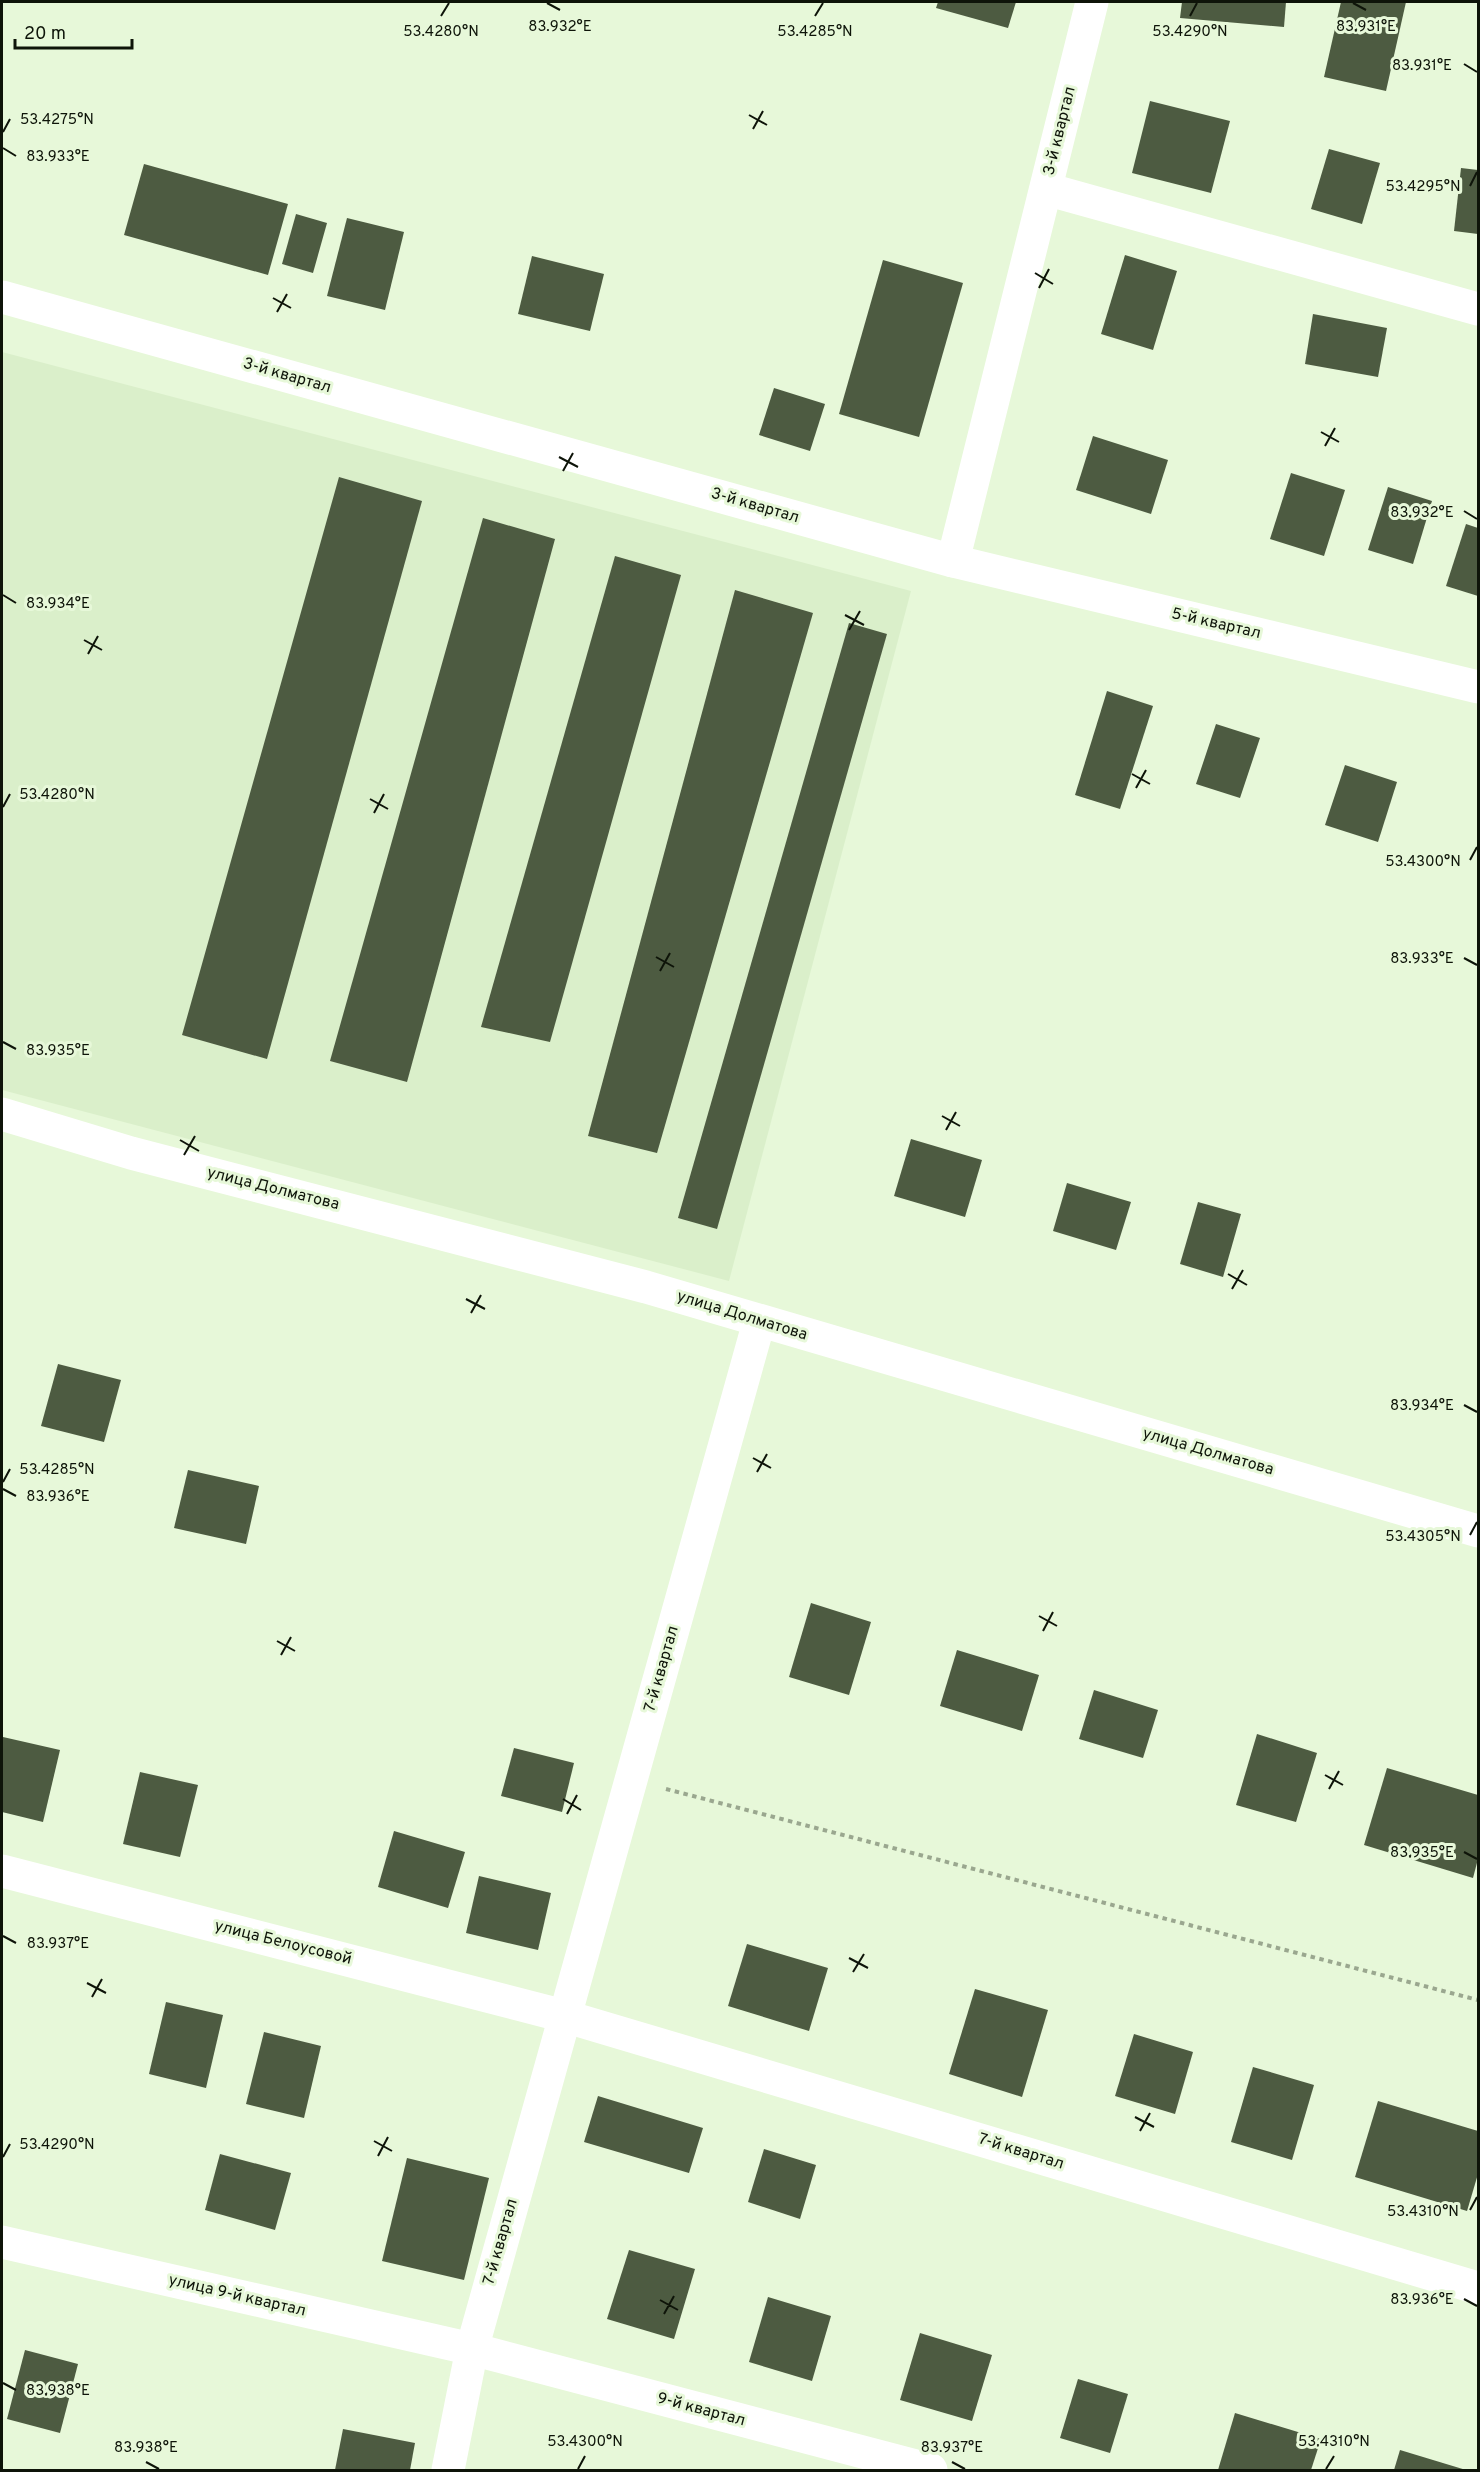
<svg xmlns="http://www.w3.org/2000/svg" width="1480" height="2472" font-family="Overpass,sans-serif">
<rect width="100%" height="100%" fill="#e7f8d9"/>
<polygon fill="#daefca" points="2,352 911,591 729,1281 2,1090"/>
<g fill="#4d5b41">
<polygon points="938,2 1016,2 1008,28 936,8"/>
<polygon points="1182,2 1286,2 1284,27 1180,18"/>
<polygon points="1341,2 1406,2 1386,91 1324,77"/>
<polygon points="1150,101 1230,121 1211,193 1132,173"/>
<polygon points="1329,149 1380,163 1362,224 1311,209"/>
<polygon points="144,164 288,204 268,275 124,235"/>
<polygon points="1461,168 1478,170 1478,234 1454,231"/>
<polygon points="296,214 327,223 313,273 282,264"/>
<polygon points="347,218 404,232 385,310 327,296"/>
<polygon points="1125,255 1177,271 1153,350 1101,334"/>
<polygon points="532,256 604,274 590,331 518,314"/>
<polygon points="883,260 963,283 919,437 839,414"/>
<polygon points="1313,314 1387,328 1378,377 1305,364"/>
<polygon points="774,388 825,404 810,451 759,435"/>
<polygon points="1093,436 1168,460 1151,514 1076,490"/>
<polygon points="1291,473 1345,490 1324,556 1270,539"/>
<polygon points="339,477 422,501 267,1059 182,1035"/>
<polygon points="1388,487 1432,501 1413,564 1368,550"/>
<polygon points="483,518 555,539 407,1082 330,1061"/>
<polygon points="1466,524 1478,528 1478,596 1446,586"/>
<polygon points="615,556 681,575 550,1042 481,1027"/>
<polygon points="735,590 813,613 657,1153 588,1136"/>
<polygon points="849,623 887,634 717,1229 678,1218"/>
<polygon points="1107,691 1153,706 1120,809 1075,795"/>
<polygon points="1216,724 1260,738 1240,798 1196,784"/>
<polygon points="1345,765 1397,782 1378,842 1325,825"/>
<polygon points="911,1139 982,1160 965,1217 894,1196"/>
<polygon points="1067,1183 1131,1202 1116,1250 1053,1231"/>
<polygon points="1198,1202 1241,1214 1223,1277 1180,1264"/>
<polygon points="58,1364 121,1380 104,1442 41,1426"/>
<polygon points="188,1470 259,1486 246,1544 174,1528"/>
<polygon points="811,1603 871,1622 849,1695 789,1677"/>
<polygon points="957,1650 1039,1675 1022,1731 940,1706"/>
<polygon points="1094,1690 1158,1710 1143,1758 1079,1739"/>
<polygon points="1257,1734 1317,1753 1296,1822 1236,1805"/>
<polygon points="3,1737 60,1750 43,1822 2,1812"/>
<polygon points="514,1748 574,1763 562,1812 501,1796"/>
<polygon points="1387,1768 1478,1795 1478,1859 1473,1878 1364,1845"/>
<polygon points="140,1772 198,1785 180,1857 123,1844"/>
<polygon points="394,1831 465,1852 448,1908 378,1887"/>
<polygon points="479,1876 551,1893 538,1950 466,1933"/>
<polygon points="747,1944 828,1968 809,2031 728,2006"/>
<polygon points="975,1989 1048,2010 1022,2097 949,2074"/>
<polygon points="166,2002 223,2015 206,2088 149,2074"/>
<polygon points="264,2032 321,2046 304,2118 246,2104"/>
<polygon points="1134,2034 1193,2052 1175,2114 1115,2096"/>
<polygon points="1253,2067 1314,2085 1292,2160 1231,2142"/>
<polygon points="598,2096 703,2128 689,2173 584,2142"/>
<polygon points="1378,2101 1478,2131 1478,2174 1467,2211 1355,2177"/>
<polygon points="764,2149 816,2165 800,2219 748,2202"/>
<polygon points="220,2154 291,2173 275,2230 205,2210"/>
<polygon points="407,2158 489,2178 464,2280 382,2261"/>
<polygon points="629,2250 695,2269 674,2339 607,2319"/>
<polygon points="768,2297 831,2316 812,2381 749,2362"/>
<polygon points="920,2333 992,2355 972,2421 900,2400"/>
<polygon points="25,2350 78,2364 60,2433 7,2419"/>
<polygon points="1078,2379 1128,2394 1110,2453 1060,2438"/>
<polygon points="1235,2413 1321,2439 1311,2470 1218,2470"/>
<polygon points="343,2429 415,2443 410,2470 335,2470"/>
<polygon points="1400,2450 1466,2470 1394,2470"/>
</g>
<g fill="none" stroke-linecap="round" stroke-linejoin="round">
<polyline stroke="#9aa78f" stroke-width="4" stroke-dasharray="4.5 4.5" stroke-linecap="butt" points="666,1789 1478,2000"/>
<g stroke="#fff" stroke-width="33">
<polyline points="1046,189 1478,309"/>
<polyline points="2,297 953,561 1478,687"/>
<polyline points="953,561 1092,2"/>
<polyline points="2,1114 131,1153 646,1287 1478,1531"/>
<polyline points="2,1871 564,2016 1478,2288"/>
<polyline points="2,2242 472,2349 931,2470"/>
<polyline points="448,2470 472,2349 759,1322"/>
</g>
</g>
<path fill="none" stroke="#0e1409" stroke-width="2" d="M547 3 560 10M1353 3 1366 10M441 16 449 3M815 16 823 3M1190 16 1197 3M1464 64 1477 72M749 115 767 125M753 129 763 111M3 132 10 119M3 148 16 156M1470 186 1477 172M1035 273 1053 284M1039 288 1049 269M273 298 291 308M277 312 287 294M1321 432 1339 442M1325 446 1335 428M559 457 578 467M563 471 573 453M1464 511 1477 519M3 595 16 603M845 615 864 625M849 630 860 611M84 640 102 650M88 654 98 636M1132 774 1150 784M1136 788 1146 770M370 799 388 809M3 807 10 794M374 813 384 794M1470 860 1477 847M656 957 674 967M1464 958 1477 965M660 971 670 953M3 1042 16 1049M942 1116 960 1126M946 1130 956 1112M180 1140 199 1151M184 1155 195 1136M1228 1274 1247 1285M1232 1289 1243 1270M466 1299 485 1309M471 1313 481 1295M1464 1405 1477 1412M753 1458 771 1468M757 1472 767 1454M3 1482 10 1469M3 1489 16 1496M1470 1535 1477 1522M1039 1616 1057 1626M1043 1631 1053 1612M277 1641 295 1651M281 1655 291 1637M1325 1775 1343 1785M1329 1789 1339 1771M563 1799 581 1810M567 1814 577 1795M1464 1852 1477 1859M3 1936 16 1943M849 1958 868 1968M853 1972 864 1954M87 1983 106 1993M92 1997 102 1979M1135 2117 1154 2127M1140 2131 1150 2113M374 2141 392 2151M378 2156 388 2137M3 2157 10 2144M1470 2210 1477 2197M1464 2299 1477 2306M660 2300 678 2310M664 2314 674 2296M3 2383 16 2390M146 2462 159 2469M952 2462 965 2469M578 2469 585 2456M1326 2469 1334 2456"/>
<g text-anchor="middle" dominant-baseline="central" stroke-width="6" stroke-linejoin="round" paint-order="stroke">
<g font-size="16" fill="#0e1409" stroke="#e7f8d9">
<text transform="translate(1060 131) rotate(-76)">3-й квартал</text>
<text transform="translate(287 376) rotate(16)">3-й квартал</text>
<text transform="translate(755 506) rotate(16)">3-й квартал</text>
<text transform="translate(1216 624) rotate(13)">5-й квартал</text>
<text transform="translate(273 1189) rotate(14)">улица Долматова</text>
<text transform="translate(742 1316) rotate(17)">улица Долматова</text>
<text transform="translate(1208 1452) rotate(16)">улица Долматова</text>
<text transform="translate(662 1669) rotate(-74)">7-й квартал</text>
<text transform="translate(283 1943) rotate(14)">улица Белоусовой</text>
<text transform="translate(1021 2152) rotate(17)">7-й квартал</text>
<text transform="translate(501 2242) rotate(-74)">7-й квартал</text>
<text transform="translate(237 2296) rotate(13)">улица 9-й квартал</text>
<text transform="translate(701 2410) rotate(15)">9-й квартал</text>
</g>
</g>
<g font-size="15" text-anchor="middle" fill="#0e1409" stroke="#e7f8d9" stroke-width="6" stroke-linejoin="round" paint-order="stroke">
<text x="560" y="31">83.932°E</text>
<text x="1366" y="31">83.931°E</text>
<text x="441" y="36">53.4280°N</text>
<text x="815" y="36">53.4285°N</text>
<text x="1190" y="36">53.4290°N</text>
<text x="1422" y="70">83.931°E</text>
<text x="57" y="124">53.4275°N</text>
<text x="58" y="161">83.933°E</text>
<text x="1423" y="191">53.4295°N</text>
<text x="1422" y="517">83.932°E</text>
<text x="58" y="608">83.934°E</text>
<text x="57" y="799">53.4280°N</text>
<text x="1423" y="866">53.4300°N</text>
<text x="1422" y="963">83.933°E</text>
<text x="58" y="1055">83.935°E</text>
<text x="1422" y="1410">83.934°E</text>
<text x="57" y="1474">53.4285°N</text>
<text x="58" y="1501">83.936°E</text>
<text x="1423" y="1541">53.4305°N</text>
<text x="1422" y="1857">83.935°E</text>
<text x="58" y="1948">83.937°E</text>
<text x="57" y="2149">53.4290°N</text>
<text x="1423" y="2216">53.4310°N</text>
<text x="1422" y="2304">83.936°E</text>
<text x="58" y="2395">83.938°E</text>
<text x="585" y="2446">53.4300°N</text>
<text x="1334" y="2446">53.4310°N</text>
<text x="146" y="2452">83.938°E</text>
<text x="952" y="2452">83.937°E</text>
</g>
<rect width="1480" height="2472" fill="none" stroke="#0e1409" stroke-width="6"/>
<path d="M15 39v9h117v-9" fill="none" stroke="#0e1409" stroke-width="3"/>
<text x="24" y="39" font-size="18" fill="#0e1409" stroke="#e7f8d9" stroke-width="4.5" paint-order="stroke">20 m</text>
</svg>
